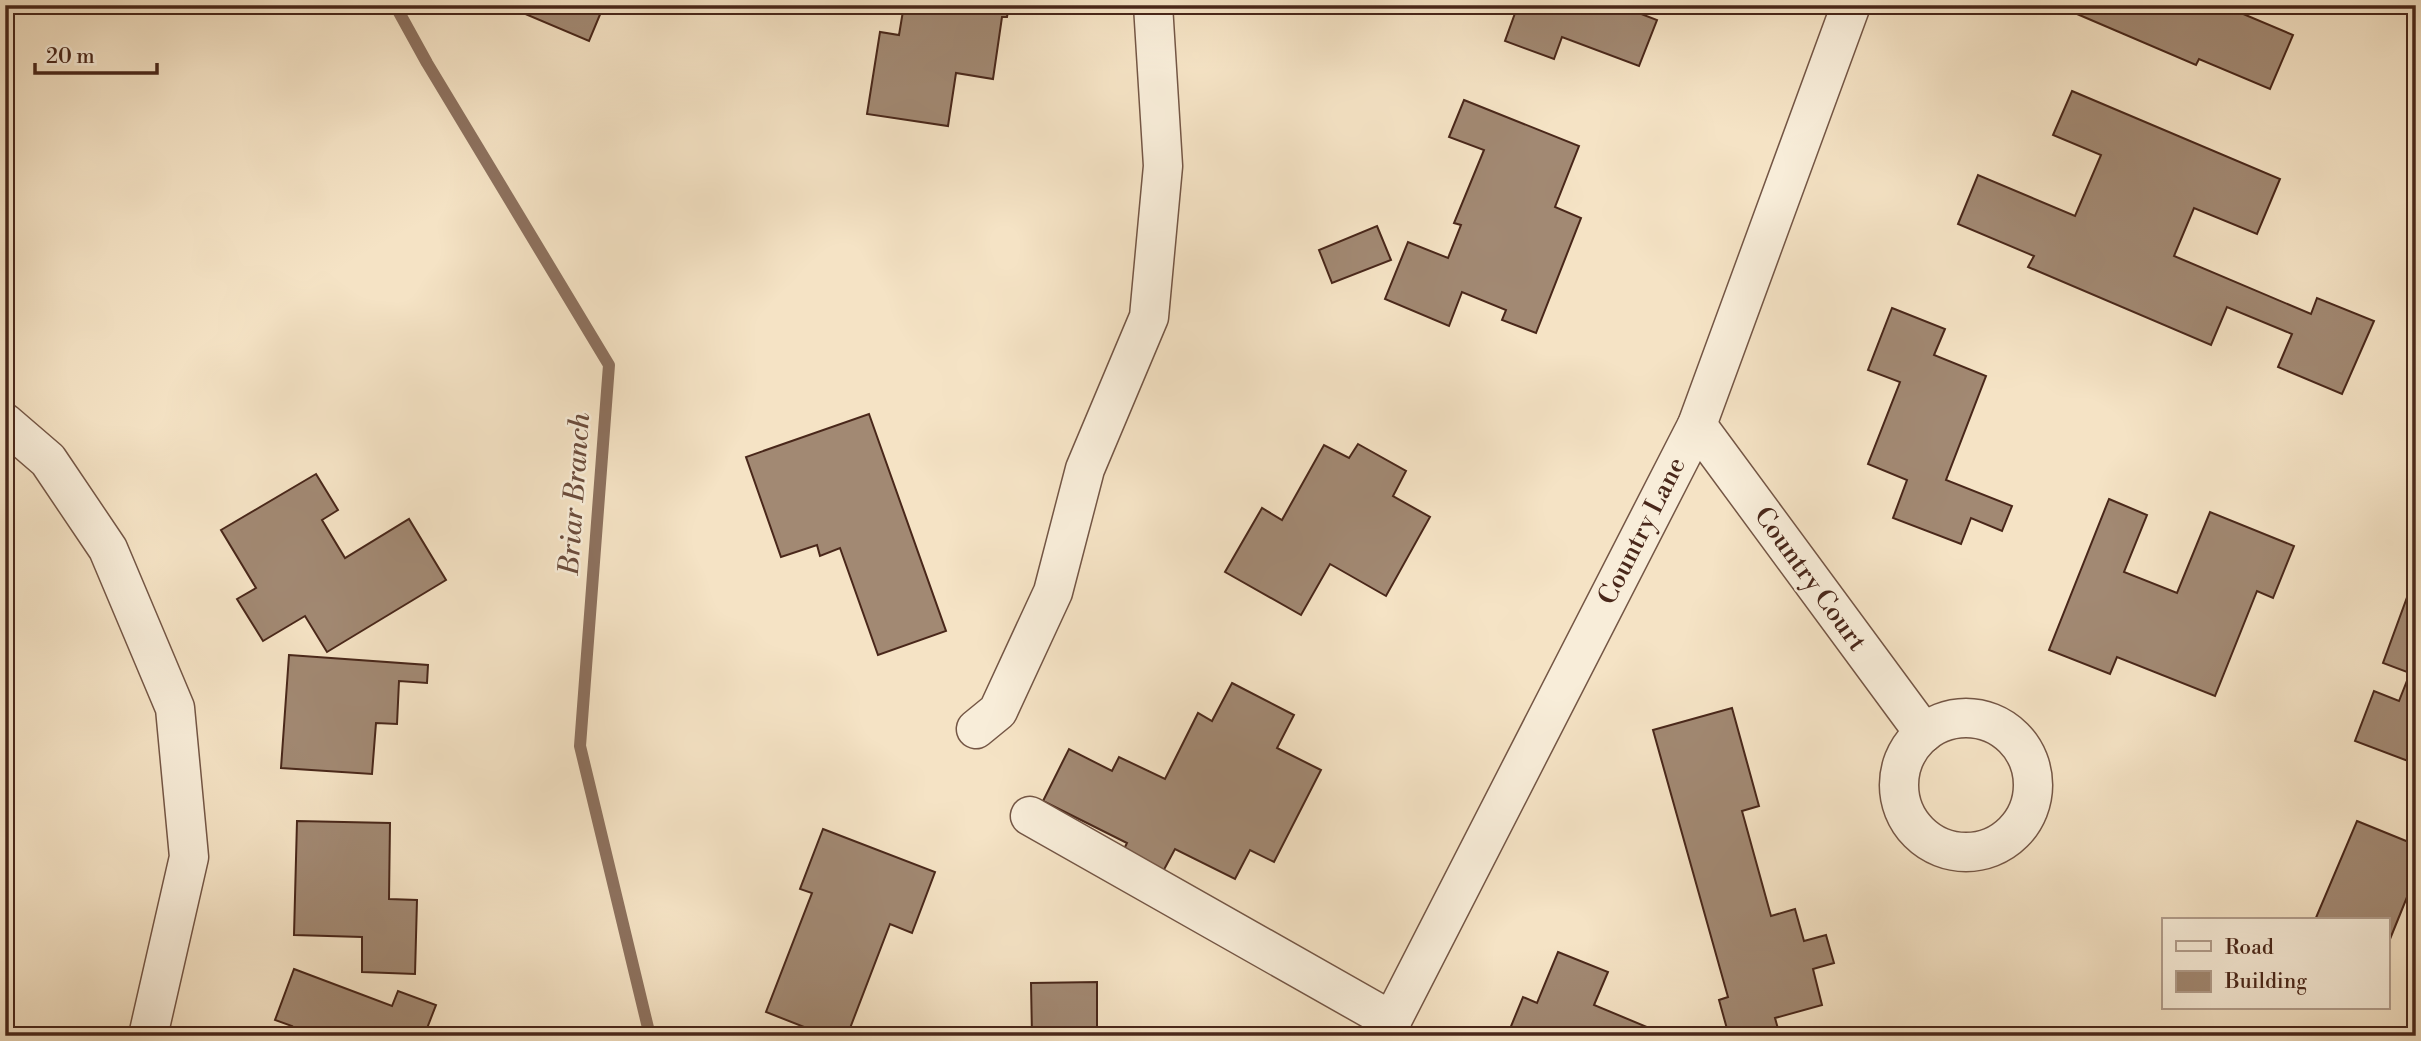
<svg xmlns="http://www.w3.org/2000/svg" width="2421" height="1041" font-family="'Libre Bodoni',serif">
<rect width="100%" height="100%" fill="#f5e3c5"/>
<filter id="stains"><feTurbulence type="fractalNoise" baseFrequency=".00286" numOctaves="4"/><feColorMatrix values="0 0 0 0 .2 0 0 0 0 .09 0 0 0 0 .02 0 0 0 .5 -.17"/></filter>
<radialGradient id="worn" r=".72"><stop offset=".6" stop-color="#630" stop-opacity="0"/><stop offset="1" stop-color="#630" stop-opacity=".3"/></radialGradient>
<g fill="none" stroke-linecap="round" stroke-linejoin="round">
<polyline stroke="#8d715e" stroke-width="12" points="395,5 427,63 609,365 580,746 650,1036"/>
</g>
<g fill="#a28973" stroke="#49271a" stroke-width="2">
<polygon points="504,5 604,5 589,41"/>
<polygon points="904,5 1009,5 1007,17 1002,17 993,79 956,73 948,126 867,114 880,32 899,35"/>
<polygon points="1518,5 1618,5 1657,20 1639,66 1562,37 1554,59 1505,41"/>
<polygon points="2056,5 2222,5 2293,35 2270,89 2199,59 2196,65"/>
<polygon points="2072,91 2280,179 2257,234 2194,208 2174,256 2311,314 2317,298 2374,321 2342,394 2278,367 2292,334 2227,307 2211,345 2028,267 2034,256 1958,224 1978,175 2075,216 2101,155 2053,135"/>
<polygon points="1464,100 1579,146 1555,207 1581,218 1536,333 1502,320 1506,310 1462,292 1449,326 1385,299 1408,242 1448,258 1461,225 1454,223 1484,150 1449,137"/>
<polygon points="1377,226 1391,260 1332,283 1319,250"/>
<polygon points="1892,308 1945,329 1934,355 1986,376 1946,480 2012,506 2002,531 1971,518 1961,544 1893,518 1907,480 1868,464 1900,382 1868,370"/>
<polygon points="869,414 946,631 878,655 840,548 820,556 817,545 781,557 746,457"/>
<polygon points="1358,444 1406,471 1393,496 1430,517 1386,596 1330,564 1301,615 1225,572 1262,508 1282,520 1324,445 1349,458"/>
<polygon points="316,474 338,510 322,520 345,558 409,519 446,580 327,652 305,616 263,641 237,599 256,588 221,530"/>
<polygon points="2109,499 2147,515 2124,572 2177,593 2210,512 2294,546 2273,598 2257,591 2215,696 2117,657 2110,674 2049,650"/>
<polygon points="2413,581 2416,582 2416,764 2355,741 2374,691 2399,701 2410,673 2383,663"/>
<polygon points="289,655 428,665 427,683 399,681 397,724 376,723 372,774 281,768"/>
<polygon points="1232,683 1294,715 1277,748 1321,770 1274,862 1250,850 1235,879 1175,849 1159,879 1119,859 1127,843 1043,801 1069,749 1112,771 1119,757 1165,779 1198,713 1212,721"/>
<polygon points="1732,708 1759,806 1742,811 1771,916 1795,909 1804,941 1826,935 1834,963 1813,969 1822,1005 1775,1018 1780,1036 1729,1036 1719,1000 1728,997 1653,730"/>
<polygon points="297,821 390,823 389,899 417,900 415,974 362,972 362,937 294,935"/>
<polygon points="2357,821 2416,845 2416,875 2388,944 2388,920 2315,920"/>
<polygon points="823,829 935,872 912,933 890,924 847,1036 827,1036 766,1012 812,893 800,889"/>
<polygon points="1558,952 1608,972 1594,1005 1647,1027 1644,1036 1507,1036 1523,997 1537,1003"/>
<polygon points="294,969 392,1006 398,991 436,1005 424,1036 288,1036 292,1026 275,1020"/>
<polygon points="1097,982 1097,1036 1032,1036 1031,983"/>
</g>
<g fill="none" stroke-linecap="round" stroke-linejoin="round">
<defs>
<g id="minor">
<polyline points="5,423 48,460 108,549 175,708 189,857 148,1036"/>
<polyline points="1697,425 1924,733"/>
<circle cx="1966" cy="785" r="67"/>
<polyline points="976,729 998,711 1053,592 1085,469 1149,317 1163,166 1153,5"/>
<polyline points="1030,816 1392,1021"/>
<polyline points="1384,1036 1697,425 1851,5"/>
</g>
</defs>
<use href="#minor" stroke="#745645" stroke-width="41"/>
<use href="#minor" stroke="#f8edd9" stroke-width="38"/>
</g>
<g text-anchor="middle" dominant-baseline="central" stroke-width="5" stroke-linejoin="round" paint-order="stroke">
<g font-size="26" fill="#49271a" stroke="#f8edd9">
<text transform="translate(1642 531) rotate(-63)">Country Lane</text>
<text transform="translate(1810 579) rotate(54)">Country Court</text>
</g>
<g font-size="28" font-style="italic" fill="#6b4c3c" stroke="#f8edd9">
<text transform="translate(575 494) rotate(-86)">Briar Branch</text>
</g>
</g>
<rect width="2421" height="1041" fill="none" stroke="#f5e3c5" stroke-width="28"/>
<rect x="7" y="7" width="2407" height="1027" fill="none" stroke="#49271a" stroke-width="3.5"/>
<rect x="14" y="14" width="2393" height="1013" fill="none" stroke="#49271a" stroke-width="2"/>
<rect x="2162" y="918" width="228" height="91" fill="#f8edd9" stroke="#b29e8d" stroke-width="2"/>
<rect x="2176" y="941" width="35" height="10" fill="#f8edd9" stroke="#b29e8d" stroke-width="2"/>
<text x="2225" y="954" font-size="21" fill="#49271a">Road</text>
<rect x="2176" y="971" width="35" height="21" fill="#a28973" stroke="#b29e8d" stroke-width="2"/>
<text x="2225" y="988" font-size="21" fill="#49271a">Building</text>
<path d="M35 63v10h122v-10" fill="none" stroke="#49271a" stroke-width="3.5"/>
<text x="46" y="63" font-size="21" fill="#49271a" stroke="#f8edd9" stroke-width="5" paint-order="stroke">20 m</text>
<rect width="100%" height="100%" filter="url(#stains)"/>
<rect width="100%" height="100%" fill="url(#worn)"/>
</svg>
